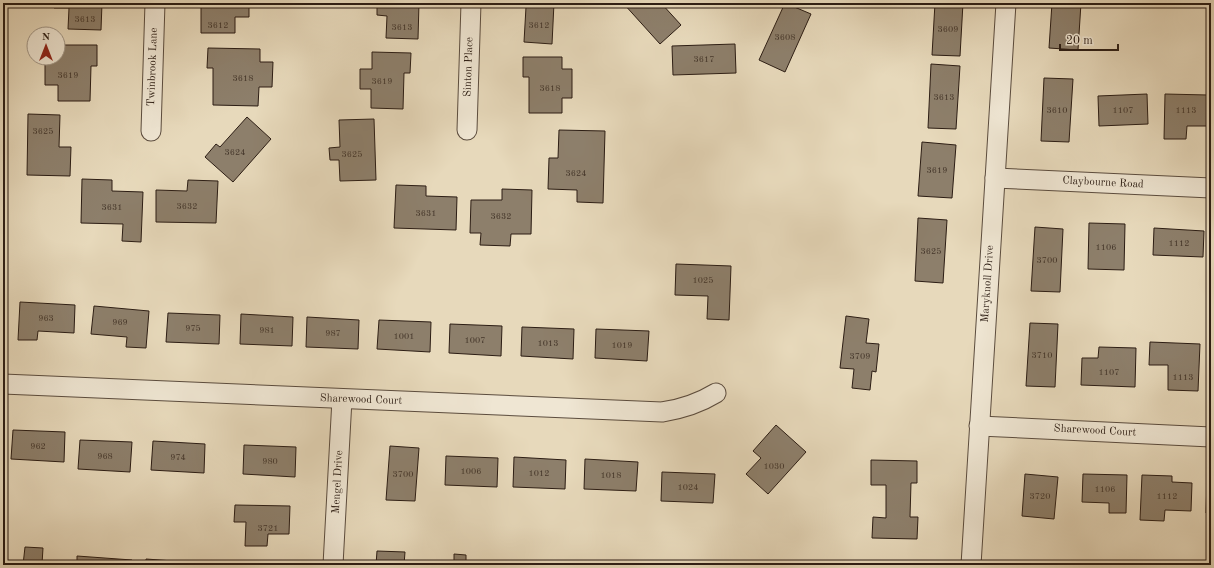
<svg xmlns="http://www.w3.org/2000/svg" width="1214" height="568" font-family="'Old Standard TT',serif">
<rect width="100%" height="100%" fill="#e7d9bb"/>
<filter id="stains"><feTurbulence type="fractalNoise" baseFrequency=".005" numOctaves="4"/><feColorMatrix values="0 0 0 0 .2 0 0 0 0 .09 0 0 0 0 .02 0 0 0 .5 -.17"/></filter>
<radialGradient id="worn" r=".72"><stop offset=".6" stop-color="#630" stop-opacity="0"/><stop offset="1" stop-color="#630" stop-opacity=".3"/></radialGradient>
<g fill="#8d7f6b" stroke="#2c1d14">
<polygon points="54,3 102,3 101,30 68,29 69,8 54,8"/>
<polygon points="201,3 249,3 249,17 235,17 235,33 201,33"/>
<polygon points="377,3 419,3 418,39 386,38 387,16 377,15"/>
<polygon points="517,3 554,3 552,44 524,42 526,7 516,6"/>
<polygon points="623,3 661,3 681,25 660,44"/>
<polygon points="785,3 811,14 785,72 759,60"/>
<polygon points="935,3 963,3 960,56 932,55"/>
<polygon points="1052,3 1081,3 1078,50 1049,48"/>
<polygon points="735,44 736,73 673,75 672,46"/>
<polygon points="59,45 97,45 97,66 91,66 90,101 58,101 58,85 45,85 45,58 58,58"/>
<polygon points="208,48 260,49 260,62 273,62 272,87 259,87 258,106 213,105 213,68 207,68"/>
<polygon points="372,52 411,53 410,73 404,73 403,109 371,108 371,89 360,89 360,69 372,69"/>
<polygon points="523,57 562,57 562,69 572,69 572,98 562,98 562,113 529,113 529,77 523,77"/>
<polygon points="931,64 960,66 956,129 928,128"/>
<polygon points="1044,78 1073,79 1069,142 1041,141"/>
<polygon points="1147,94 1148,124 1099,126 1098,96"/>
<polygon points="1165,94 1208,95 1207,126 1187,126 1186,139 1164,139"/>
<polygon points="28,114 60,115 59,147 71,147 70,176 27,175"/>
<polygon points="247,117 271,139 233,182 205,157 216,144 220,147"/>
<polygon points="374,119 376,180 340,181 339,160 330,160 329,148 340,147 339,120"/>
<polygon points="559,130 605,131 603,203 577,202 577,190 548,189 549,158 558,158"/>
<polygon points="922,142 956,145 952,198 918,196"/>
<polygon points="82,179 112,180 112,191 143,192 141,242 122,241 123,224 81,223"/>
<polygon points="188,180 218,181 216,223 156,222 156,190 187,191"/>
<polygon points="396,185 426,186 426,196 457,197 456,230 394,228"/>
<polygon points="502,189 532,190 531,234 511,234 510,246 480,245 481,233 470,233 471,200 502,200"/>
<polygon points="918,218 947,220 943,283 915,281"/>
<polygon points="1089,223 1125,224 1124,270 1088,269"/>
<polygon points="1035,227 1063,229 1060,292 1031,291"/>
<polygon points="1154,228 1204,231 1203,257 1153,255"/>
<polygon points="676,264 731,266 729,320 707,319 708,296 675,295"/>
<polygon points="20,302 75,305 74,333 38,331 37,340 18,340"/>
<polygon points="94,306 149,311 146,348 126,347 127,337 91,334"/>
<polygon points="168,313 220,315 219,344 166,342"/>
<polygon points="241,314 293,317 292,346 240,344"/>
<polygon points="846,316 869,319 866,343 879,344 876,372 872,371 870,390 852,388 854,369 840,368"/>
<polygon points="307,317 359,320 358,349 306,347"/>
<polygon points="379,320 431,322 430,352 377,349"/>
<polygon points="1030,323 1058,324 1055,387 1026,386"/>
<polygon points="450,324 502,326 501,356 449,353"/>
<polygon points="522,327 574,329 573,359 521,356"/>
<polygon points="596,329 649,331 647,361 595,358"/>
<polygon points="1150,342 1200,344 1198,391 1168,390 1168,365 1149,365"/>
<polygon points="1099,347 1136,348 1135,387 1081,385 1082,358 1098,358"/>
<polygon points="776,425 806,452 768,494 746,474 761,458 753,451"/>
<polygon points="13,430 65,432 64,462 11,459"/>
<polygon points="80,440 132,442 130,472 78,469"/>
<polygon points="153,441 205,444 204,473 151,470"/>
<polygon points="244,445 296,447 295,477 243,474"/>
<polygon points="390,446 419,448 415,501 386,500"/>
<polygon points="446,456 498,458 497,487 445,485"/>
<polygon points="514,457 566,460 565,489 513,487"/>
<polygon points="585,459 638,462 636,491 584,489"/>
<polygon points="871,460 917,461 917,483 911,483 910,517 918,517 917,539 872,538 873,517 886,518 886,485 871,485"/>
<polygon points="662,472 715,474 713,503 661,501"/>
<polygon points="1025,474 1058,477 1054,519 1022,516"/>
<polygon points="1083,474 1127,475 1126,513 1109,513 1109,503 1082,502"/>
<polygon points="1142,475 1172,476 1172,482 1192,483 1191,511 1165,510 1164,521 1140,520"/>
<polygon points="1207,480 1211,480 1211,513 1206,513"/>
<polygon points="235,505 290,506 289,534 268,534 267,546 245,546 246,522 234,522"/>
<polygon points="25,547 43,548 42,564 56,565 23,565"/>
<polygon points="377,551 405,552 404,565 376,565"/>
<polygon points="454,554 466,555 466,565 454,565"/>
<polygon points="77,556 132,560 132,565 77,565"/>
<polygon points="146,559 201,563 201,565 146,565"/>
</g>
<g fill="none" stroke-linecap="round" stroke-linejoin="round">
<defs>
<g id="minor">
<polyline points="467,130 471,3"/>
<polyline points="151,131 155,3"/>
<polyline points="995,178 1211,188"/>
<path d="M3 384 662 412C682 409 698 404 716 393"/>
<polyline points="979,426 1211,437"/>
<polyline points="333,565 342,399"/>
<polyline points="971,565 1006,3"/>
</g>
</defs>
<use href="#minor" stroke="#5b4c3e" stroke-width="21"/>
<use href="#minor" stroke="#efe6d3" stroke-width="19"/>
</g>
<g text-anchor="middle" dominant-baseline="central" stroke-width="3.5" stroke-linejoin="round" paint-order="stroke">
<g font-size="9" fill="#44362a">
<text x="85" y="19">3613</text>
<text x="218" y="25">3612</text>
<text x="539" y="25">3612</text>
<text x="402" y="27">3613</text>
<text x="948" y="29">3609</text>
<text x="785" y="37">3608</text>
<text x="704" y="59">3617</text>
<text x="68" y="75">3619</text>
<text x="243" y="78">3618</text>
<text x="382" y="81">3619</text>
<text x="550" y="88">3618</text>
<text x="944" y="97">3613</text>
<text x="1057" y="110">3610</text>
<text x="1123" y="110">1107</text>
<text x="1186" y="110">1113</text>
<text x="43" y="131">3625</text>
<text x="235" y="152">3624</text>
<text x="352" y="154">3625</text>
<text x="937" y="170">3619</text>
<text x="576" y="173">3624</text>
<text x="187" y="206">3632</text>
<text x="112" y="207">3631</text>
<text x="426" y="213">3631</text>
<text x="501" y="216">3632</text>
<text x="1179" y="243">1112</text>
<text x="1106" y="247">1106</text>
<text x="931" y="251">3625</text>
<text x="1047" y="260">3700</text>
<text x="703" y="280">1025</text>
<text x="46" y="318">963</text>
<text x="120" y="322">969</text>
<text x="193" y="328">975</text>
<text x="267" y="330">981</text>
<text x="333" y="333">987</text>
<text x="404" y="336">1001</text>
<text x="475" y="340">1007</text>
<text x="548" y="343">1013</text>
<text x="622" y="345">1019</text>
<text x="1042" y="355">3710</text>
<text x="860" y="356">3709</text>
<text x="1109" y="372">1107</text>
<text x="1183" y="377">1113</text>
<text x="38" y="446">962</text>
<text x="105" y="456">968</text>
<text x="178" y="457">974</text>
<text x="270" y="461">980</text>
<text x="774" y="466">1030</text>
<text x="471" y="471">1006</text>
<text x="539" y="473">1012</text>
<text x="403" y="474">3700</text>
<text x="611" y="475">1018</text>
<text x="688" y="487">1024</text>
<text x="1105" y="489">1106</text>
<text x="1040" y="496">3720</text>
<text x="1167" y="496">1112</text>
<text x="268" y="528">3721</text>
</g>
<g font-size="11" fill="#2c1d14" stroke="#efe6d3">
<text transform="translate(153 67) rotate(-88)">Twinbrook Lane</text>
<text transform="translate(469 67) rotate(-88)">Sinton Place</text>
<text transform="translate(1103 183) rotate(3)">Claybourne Road</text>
<text transform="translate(988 284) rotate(-86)">Maryknoll Drive</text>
<text transform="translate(361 400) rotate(2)">Sharewood Court</text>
<text transform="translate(1095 431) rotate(3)">Sharewood Court</text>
<text transform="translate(338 482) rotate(-87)">Mengel Drive</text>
</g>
</g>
<rect width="1214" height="568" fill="none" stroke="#e7d9bb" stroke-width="16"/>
<rect x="4" y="4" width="1206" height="560" fill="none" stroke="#2c1d14" stroke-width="2"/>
<rect x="8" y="8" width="1198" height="552" fill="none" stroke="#2c1d14"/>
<g transform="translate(46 46)"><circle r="19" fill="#efe6d3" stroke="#a19687"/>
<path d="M0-3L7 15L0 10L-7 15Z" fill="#8f2418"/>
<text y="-6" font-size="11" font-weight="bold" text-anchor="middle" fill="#2c1d14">N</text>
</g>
<path d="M1060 44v6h58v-6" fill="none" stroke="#2c1d14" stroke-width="2"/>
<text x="1066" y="44" font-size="12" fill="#2c1d14" stroke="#efe6d3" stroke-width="3" paint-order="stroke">20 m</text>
<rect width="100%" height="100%" filter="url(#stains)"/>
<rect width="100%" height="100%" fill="url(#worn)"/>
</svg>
